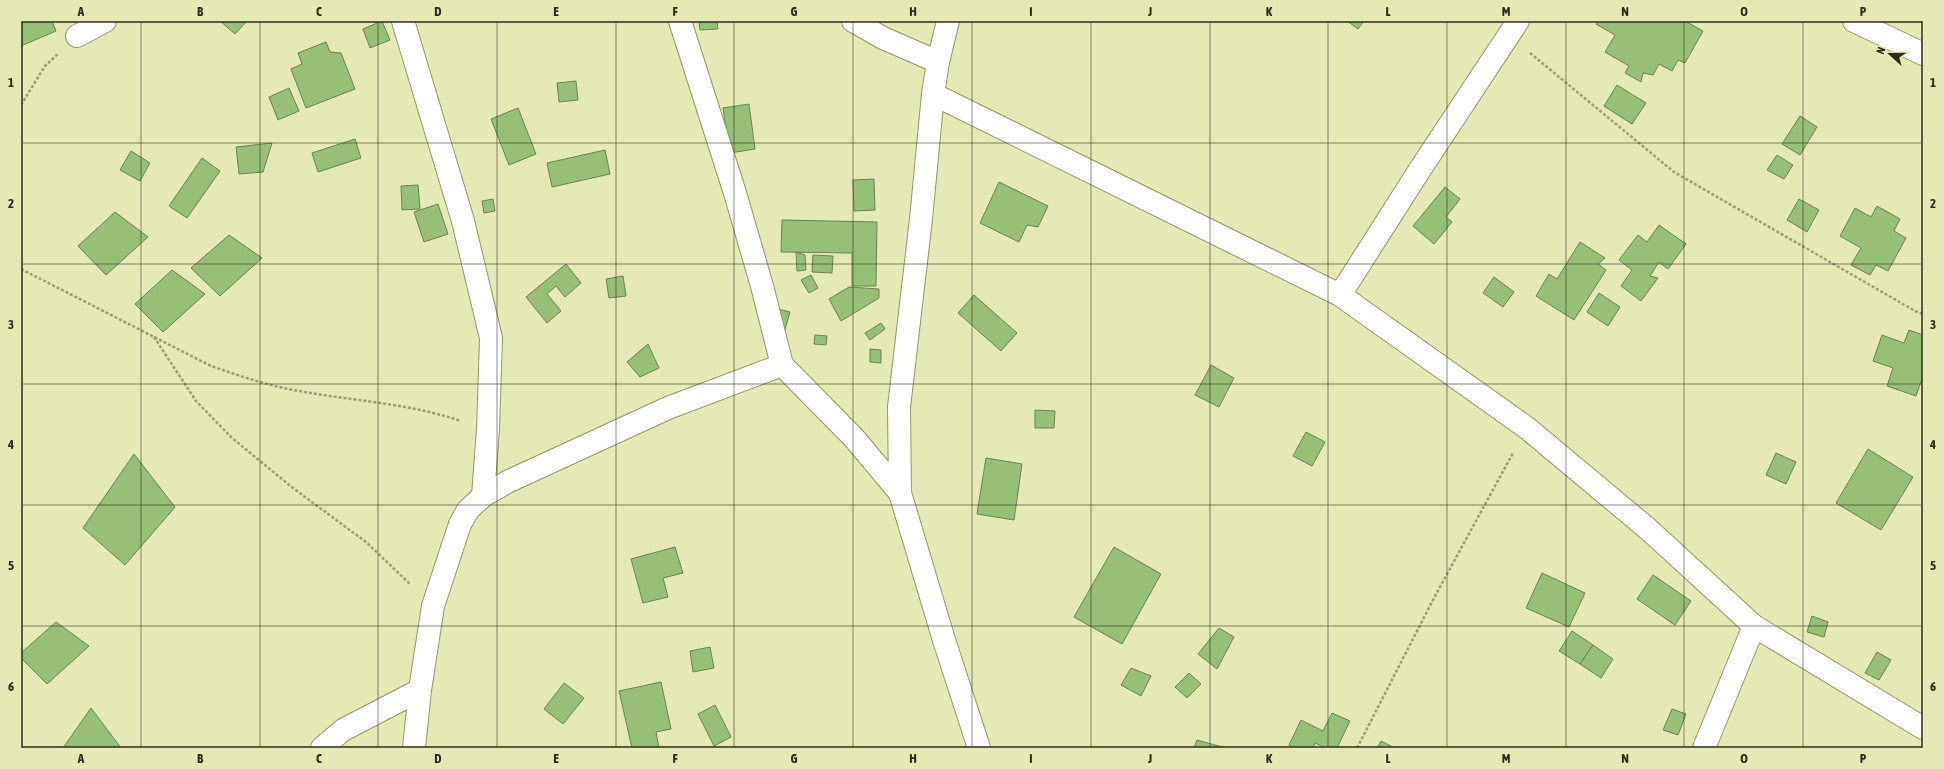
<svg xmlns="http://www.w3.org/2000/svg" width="1944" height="769" font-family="'Asap Condensed',sans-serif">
<rect width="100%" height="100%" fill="#e5e9b5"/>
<g fill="#98bf78" stroke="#6a8157">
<polygon points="21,21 52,21 56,31 21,46"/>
<polygon points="220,21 247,21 235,34"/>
<polygon points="382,21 390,40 370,48 363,29"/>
<polygon points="699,21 717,21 718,29 700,30"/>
<polygon points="1347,21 1364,21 1358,29"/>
<polygon points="1598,21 1685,21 1703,31 1685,63 1678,60 1672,71 1659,64 1653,75 1643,73 1641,82 1625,73 1629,66 1605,52 1615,35 1596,24"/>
<polygon points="326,42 330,52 341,53 355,89 306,108 291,69 302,64 298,53"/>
<polygon points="576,81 578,100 559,102 557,83"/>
<polygon points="1617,85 1646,103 1632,124 1604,106"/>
<polygon points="289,88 299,111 278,120 269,97"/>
<polygon points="749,104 755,149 730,153 723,108"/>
<polygon points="518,108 536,154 509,165 491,119"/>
<polygon points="1800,116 1817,127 1800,155 1782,144"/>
<polygon points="355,139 361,158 318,172 312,153"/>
<polygon points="272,143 263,172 239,174 236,147"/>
<polygon points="605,150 610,174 552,187 547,163"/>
<polygon points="131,151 150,163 140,181 120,170"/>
<polygon points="1777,155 1793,165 1784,179 1767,170"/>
<polygon points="202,158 220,171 187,218 169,206"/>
<polygon points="874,179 875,210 854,211 853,180"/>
<polygon points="999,182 1048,206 1038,227 1027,225 1019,242 980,223"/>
<polygon points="418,185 420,209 402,210 401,186"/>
<polygon points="1445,187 1460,199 1446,217 1452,222 1434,244 1413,226"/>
<polygon points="493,199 495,211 484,213 482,201"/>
<polygon points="1799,199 1819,210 1807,232 1787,220"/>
<polygon points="438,204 448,234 424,242 414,212"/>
<polygon points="1877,206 1900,219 1894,231 1906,238 1888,271 1876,265 1870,275 1851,265 1861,248 1840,236 1855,208 1871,217"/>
<polygon points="115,212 148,237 106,275 78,246"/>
<polygon points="782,220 877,222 876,286 852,286 852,253 781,252"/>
<polygon points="1659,225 1686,244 1668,269 1659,262 1650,276 1658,278 1641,301 1621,286 1632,270 1619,260 1638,235 1647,242"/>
<polygon points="229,235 262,258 220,296 191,268"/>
<polygon points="1580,242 1605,258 1598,264 1606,270 1574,320 1536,296 1549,274 1557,279"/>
<polygon points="796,252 805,255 806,270 797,271"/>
<polygon points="813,255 833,256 832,273 812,272"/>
<polygon points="566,264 581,283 565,297 556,286 547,294 561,311 547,323 526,297"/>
<polygon points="172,270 205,294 163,332 135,304"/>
<polygon points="811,275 818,288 809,293 801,280"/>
<polygon points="623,276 626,296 609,298 606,279"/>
<polygon points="1494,277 1514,292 1503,307 1483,293"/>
<polygon points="849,287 879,289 879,298 841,321 829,299"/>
<polygon points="1599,293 1620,307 1608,326 1587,312"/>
<polygon points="974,295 1017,333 1001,351 958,313"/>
<polygon points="778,309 790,312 784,333"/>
<polygon points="881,323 885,329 870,340 865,333"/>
<polygon points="1909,330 1923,335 1923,376 1916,396 1887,386 1893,368 1873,361 1882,335 1904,343"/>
<polygon points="815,335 827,336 826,345 814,344"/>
<polygon points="648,344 659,368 640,377 627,362"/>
<polygon points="870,349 881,350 881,363 870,362"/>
<polygon points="1211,365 1234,378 1219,407 1195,395"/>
<polygon points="1035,410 1055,411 1054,428 1035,428"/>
<polygon points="1306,432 1325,442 1312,466 1293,456"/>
<polygon points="1868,449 1913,477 1881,530 1836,503"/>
<polygon points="1776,453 1796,462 1786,484 1766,475"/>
<polygon points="134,454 175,507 125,565 83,528"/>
<polygon points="986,458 1022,464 1014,520 977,514"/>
<polygon points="675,547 683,573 663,578 668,597 643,603 631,559"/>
<polygon points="1114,547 1161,574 1122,644 1074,617"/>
<polygon points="1542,573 1585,593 1569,627 1526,608"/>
<polygon points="1653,575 1691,601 1675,625 1637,599"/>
<polygon points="1812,616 1828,622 1824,637 1807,632"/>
<polygon points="56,622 89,646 47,684 21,658 21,653"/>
<polygon points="1219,628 1234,637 1217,669 1198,654"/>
<polygon points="1572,631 1593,645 1580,664 1559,651"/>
<polygon points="1593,645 1613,659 1601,678 1580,664"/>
<polygon points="710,647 714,668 693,672 690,651"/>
<polygon points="1877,652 1891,660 1879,680 1865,673"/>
<polygon points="1131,668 1151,676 1141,696 1121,685"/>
<polygon points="1189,673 1201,684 1187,698 1175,687"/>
<polygon points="661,682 671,729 656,732 659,748 632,748 619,691"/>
<polygon points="564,683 584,698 563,724 544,709"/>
<polygon points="715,705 731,737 714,746 698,714"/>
<polygon points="91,708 121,748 63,748"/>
<polygon points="1672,709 1686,714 1678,735 1663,730"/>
<polygon points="1332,713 1350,721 1337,748 1325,748 1315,743 1313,748 1294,748 1289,745 1301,720 1323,731"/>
<polygon points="1197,740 1226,748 1194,748"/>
<polygon points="1381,741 1395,748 1377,748"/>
</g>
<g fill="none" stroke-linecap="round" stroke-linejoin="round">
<defs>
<g id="minor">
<polyline points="403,21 463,221 491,338 488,429 483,496"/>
<polyline points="680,21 735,193 762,286 782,365 854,438 900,493"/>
<polyline points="853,21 883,38 938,62"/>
<polyline points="948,21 938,62 933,94 921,219 899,407 900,493 944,640 979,748"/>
<polyline points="1854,21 1923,54"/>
<polyline points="77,36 105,21"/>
<polyline points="933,94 1340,295 1527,428 1648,529 1754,626 1923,728"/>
<polyline points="1340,295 1419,171 1518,21"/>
<polyline points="322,748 343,730 420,690"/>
<polyline points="414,748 420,690 433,606 460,524 468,510 483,496 507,482 668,408 782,365"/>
<polyline points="1704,748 1754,626"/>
</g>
</defs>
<use href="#minor" stroke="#939765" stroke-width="24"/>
<g stroke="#9a9d76" stroke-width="2.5" stroke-dasharray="3 2" stroke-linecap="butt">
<polyline points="1530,53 1674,172 1915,311 1923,314"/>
<polyline points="21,105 45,66 58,54"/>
<path d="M21 269 211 366C240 376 269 386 299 391 353 401 408 403 461 421"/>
<polyline points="154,337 196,401 232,438 293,488 366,542 410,584"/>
<polyline points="1357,748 1434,598 1513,453"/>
</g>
<use href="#minor" stroke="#fff" stroke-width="22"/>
</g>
<path fill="none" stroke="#2c2d19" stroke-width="1" stroke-opacity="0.55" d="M141 21V748M260 21V748M378 21V748M497 21V748M616 21V748M734 21V748M853 21V748M972 21V748M1091 21V748M1210 21V748M1328 21V748M1447 21V748M1566 21V748M1684 21V748M1803 21V748M21 143H1923M21 264H1923M21 384H1923M21 505H1923M21 626H1923"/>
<rect width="1944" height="769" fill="none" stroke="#e5e9b5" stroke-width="44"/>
<g transform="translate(1890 54) rotate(291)" stroke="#e5e9b5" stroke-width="3" paint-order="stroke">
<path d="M0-3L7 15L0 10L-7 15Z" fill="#2c2d19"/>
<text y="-6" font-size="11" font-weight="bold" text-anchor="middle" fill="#2c2d19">N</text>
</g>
<rect x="22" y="22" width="1900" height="725" fill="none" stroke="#2c2d19" stroke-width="1.5"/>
<g font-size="13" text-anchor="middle" font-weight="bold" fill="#2c2d19">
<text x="81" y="16">A</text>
<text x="200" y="16">B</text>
<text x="319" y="16">C</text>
<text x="438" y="16">D</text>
<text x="556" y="16">E</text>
<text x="675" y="16">F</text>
<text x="794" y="16">G</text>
<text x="913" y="16">H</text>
<text x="1031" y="16">I</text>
<text x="1150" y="16">J</text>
<text x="1269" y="16">K</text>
<text x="1388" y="16">L</text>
<text x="1506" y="16">M</text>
<text x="1625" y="16">N</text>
<text x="1744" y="16">O</text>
<text x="1863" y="16">P</text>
<text x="11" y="87">1</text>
<text x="1933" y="87">1</text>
<text x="11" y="208">2</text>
<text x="1933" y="208">2</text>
<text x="11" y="329">3</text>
<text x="1933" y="329">3</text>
<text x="11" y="449">4</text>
<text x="1933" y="449">4</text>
<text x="11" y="570">5</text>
<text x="1933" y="570">5</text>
<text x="11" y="691">6</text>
<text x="1933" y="691">6</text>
<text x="81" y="763">A</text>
<text x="200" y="763">B</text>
<text x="319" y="763">C</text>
<text x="438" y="763">D</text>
<text x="556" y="763">E</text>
<text x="675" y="763">F</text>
<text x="794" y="763">G</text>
<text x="913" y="763">H</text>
<text x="1031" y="763">I</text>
<text x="1150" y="763">J</text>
<text x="1269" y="763">K</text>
<text x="1388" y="763">L</text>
<text x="1506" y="763">M</text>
<text x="1625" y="763">N</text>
<text x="1744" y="763">O</text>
<text x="1863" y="763">P</text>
</g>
</svg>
